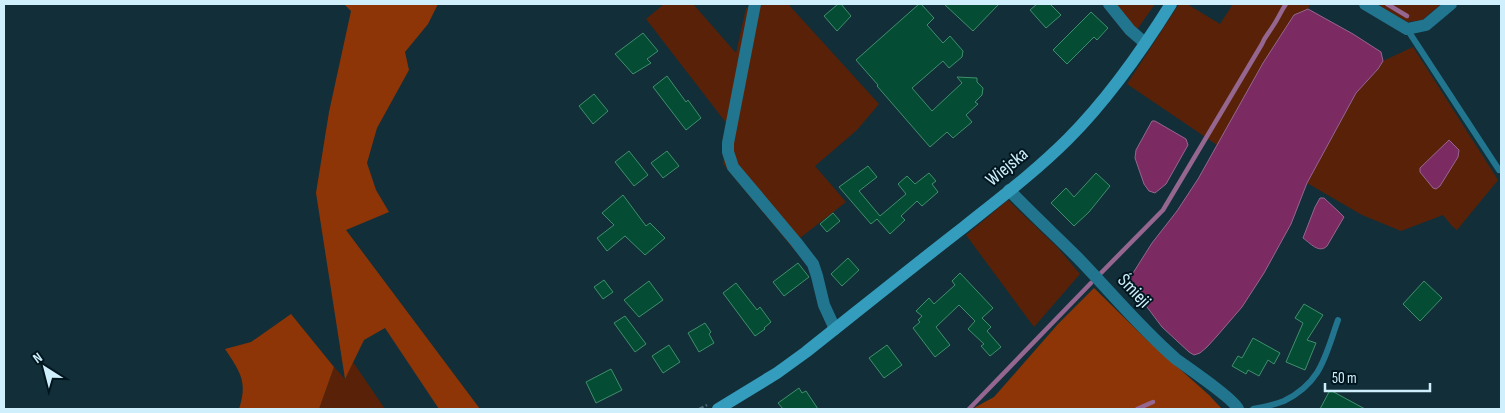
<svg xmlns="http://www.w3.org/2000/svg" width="1505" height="413" font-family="'Sofia Sans Condensed',sans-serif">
<rect width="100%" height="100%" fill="#122e38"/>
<g fill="#592208">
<polygon points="664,4 693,4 736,53 746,8 754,4 788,4 879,104 857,130 815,166 846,202 800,238 796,252 723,164 727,124 646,19"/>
<polygon points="1115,4 1155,4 1136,31"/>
<polygon points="1179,4 1187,4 1220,24 1233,4 1310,4 1308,9 1294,15 1263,63 1217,145 1127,84"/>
<polygon points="1376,4 1441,4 1422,20 1407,22"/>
<polygon points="1413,47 1498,180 1457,230 1452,226 1443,215 1401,231 1362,215 1307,183 1356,93 1378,69 1383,61"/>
<polygon points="1008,200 1057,247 1080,274 1034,327 966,235"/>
<polygon points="353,362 385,409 319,409 334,367 345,379"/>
</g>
<g fill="#8d3506">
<polygon points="344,4 438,4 428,24 405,52 409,70 377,128 367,163 376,190 389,212 346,230 480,409 439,409 385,328 364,340 345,379 316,193 329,112 351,11"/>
<polygon points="1094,288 1147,340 1209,395 1222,409 972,409 994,397 1058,324"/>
<path d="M291 314 334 367 319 409H239C248 381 240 372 225 349L251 342Z"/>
</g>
<g fill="#7c2b62" stroke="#956690">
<polygon points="1308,9 1353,34 1381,52 1383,61 1378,69 1356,93 1307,183 1291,224 1264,273 1242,307 1217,336 1207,347 1200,353 1194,355 1189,352 1162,327 1147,307 1132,291 1128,285 1128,281 1152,243 1177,211 1198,179 1263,63 1294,15"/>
<polygon points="1152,121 1155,121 1186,139 1188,145 1166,184 1155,193 1149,191 1144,184 1135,158 1136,150"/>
<polygon points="1449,140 1459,150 1458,157 1440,186 1436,189 1433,188 1420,172 1420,168"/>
<path d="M1320 198H1324L1339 212 1344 217 1327 246C1319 254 1310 243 1303 238L1315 207Z"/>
</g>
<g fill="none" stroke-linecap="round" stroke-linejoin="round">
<g stroke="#956690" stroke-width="4.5">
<polyline points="1387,4 1407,16"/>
<path d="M1101 273 1163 210 1262 44C1265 36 1269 33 1273 26 1278 19 1281 11 1286 4"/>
<polyline points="969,409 1091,283"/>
<polyline points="1137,409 1153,402"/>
</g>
</g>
<g fill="#044c33" stroke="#408f6c">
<polygon points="838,4 841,4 851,16 837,31 824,16"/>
<polygon points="919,4 921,4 934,18 927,25 943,43 950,36 963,51 962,57 949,68 943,61 912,88 932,111 962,83 957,77 977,78 977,82 983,88 982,95 975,102 978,104 966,115 972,122 953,138 947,132 930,147 877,86 878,85 856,60"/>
<polygon points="944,4 999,4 973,31"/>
<polygon points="1037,4 1050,4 1061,15 1046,28 1030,10"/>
<polygon points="1091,12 1108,28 1097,40 1094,37 1067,64 1053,50"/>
<polygon points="643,33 658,51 647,59 651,63 633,74 615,54"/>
<polygon points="667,76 686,102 688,100 701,118 686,130 653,87"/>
<polygon points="594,94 608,111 593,124 579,106"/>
<polygon points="629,151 648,175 634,186 615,162"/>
<polygon points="667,151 679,166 663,178 651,163"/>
<polygon points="868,166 877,177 859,191 880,216 906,194 898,184 907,176 915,184 929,173 936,181 932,184 938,192 922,206 917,201 901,216 905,220 890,234 877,219 871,224 839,187"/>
<polygon points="1096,173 1110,186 1089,212 1074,226 1051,203 1066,188 1074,197"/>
<polygon points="623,195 646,226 650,223 665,238 645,255 625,236 607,251 597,238 614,225 602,213"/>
<polygon points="833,213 840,221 827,232 820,224"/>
<polygon points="848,258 859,270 842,286 831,274"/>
<polygon points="798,263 809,277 784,296 773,282"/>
<polygon points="960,273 993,308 982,318 991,327 987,331 1001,347 990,356 981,346 984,344 968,329 975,321 959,305 936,327 950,345 935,357 913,328 920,322 918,320 922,316 916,311 929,298 934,304 955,285 952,281"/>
<polygon points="604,280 613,292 603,299 594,287"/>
<polygon points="649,281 663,300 639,317 624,300"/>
<polygon points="1424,281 1442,298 1420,321 1403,304"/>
<polygon points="736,283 757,310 760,307 771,322 764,328 765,329 755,336 723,293"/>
<polygon points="1304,304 1323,315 1307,340 1316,343 1305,370 1286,362 1303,323 1295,318"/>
<polygon points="625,316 646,344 635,352 614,323"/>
<polygon points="705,323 711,332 709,334 714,343 699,352 688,333"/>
<polygon points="1253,338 1280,353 1274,364 1268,360 1259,376 1248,370 1246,374 1232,366 1238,356 1242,358"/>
<polygon points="669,345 680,362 663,373 652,356"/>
<polygon points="887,345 902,365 884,378 869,358"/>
<polygon points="611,369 622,390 596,403 586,382"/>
<polygon points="799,388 802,393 806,391 818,409 783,409 778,403"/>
<polygon points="1330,390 1365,409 1320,409"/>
</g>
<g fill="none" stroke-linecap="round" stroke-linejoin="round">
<polyline stroke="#516e79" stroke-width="2.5" stroke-dasharray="5 2.5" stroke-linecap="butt" points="699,409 707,405"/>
<g stroke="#22758e" stroke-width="6">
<polyline points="1407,29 1499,170"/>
<path d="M1253 409C1263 407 1274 405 1284 401 1322 382 1325 356 1338 320"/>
</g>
<g stroke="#22758e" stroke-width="12">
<polyline points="755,4 728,143 728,152 733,167 796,242 813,264 817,276 824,305 835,329"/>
<polyline points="1109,4 1130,30 1145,43"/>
<polyline points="1365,4 1407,29 1426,25 1451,4"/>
<path d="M1009 190C1031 213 1055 235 1077 257 1110 291 1140 328 1176 359 1188 368 1234 399 1238 409"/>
</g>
<path stroke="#349cbc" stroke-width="12" d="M718 409 777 373 806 352C859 310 911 268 964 227 999 199 1036 171 1068 139 1108 99 1141 52 1171 4"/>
</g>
<g text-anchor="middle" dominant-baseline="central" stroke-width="4" stroke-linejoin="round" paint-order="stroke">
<g font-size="19" fill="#cfeffc" stroke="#00161f">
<text transform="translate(1007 167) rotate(-40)">Wiejska</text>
<text transform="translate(1134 291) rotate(47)">Śmieji</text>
</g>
</g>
<rect width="1505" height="413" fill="none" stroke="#cfeffc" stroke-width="10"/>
<g transform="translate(45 368) rotate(324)" stroke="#00161f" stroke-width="4" paint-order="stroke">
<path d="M0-4L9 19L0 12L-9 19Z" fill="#cfeffc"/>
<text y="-8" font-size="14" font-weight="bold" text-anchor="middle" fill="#cfeffc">N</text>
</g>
<path d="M1325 383v8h105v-8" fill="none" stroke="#cfeffc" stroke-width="2.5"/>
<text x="1332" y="383" font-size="15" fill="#cfeffc" stroke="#00161f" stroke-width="4" paint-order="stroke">50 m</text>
</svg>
